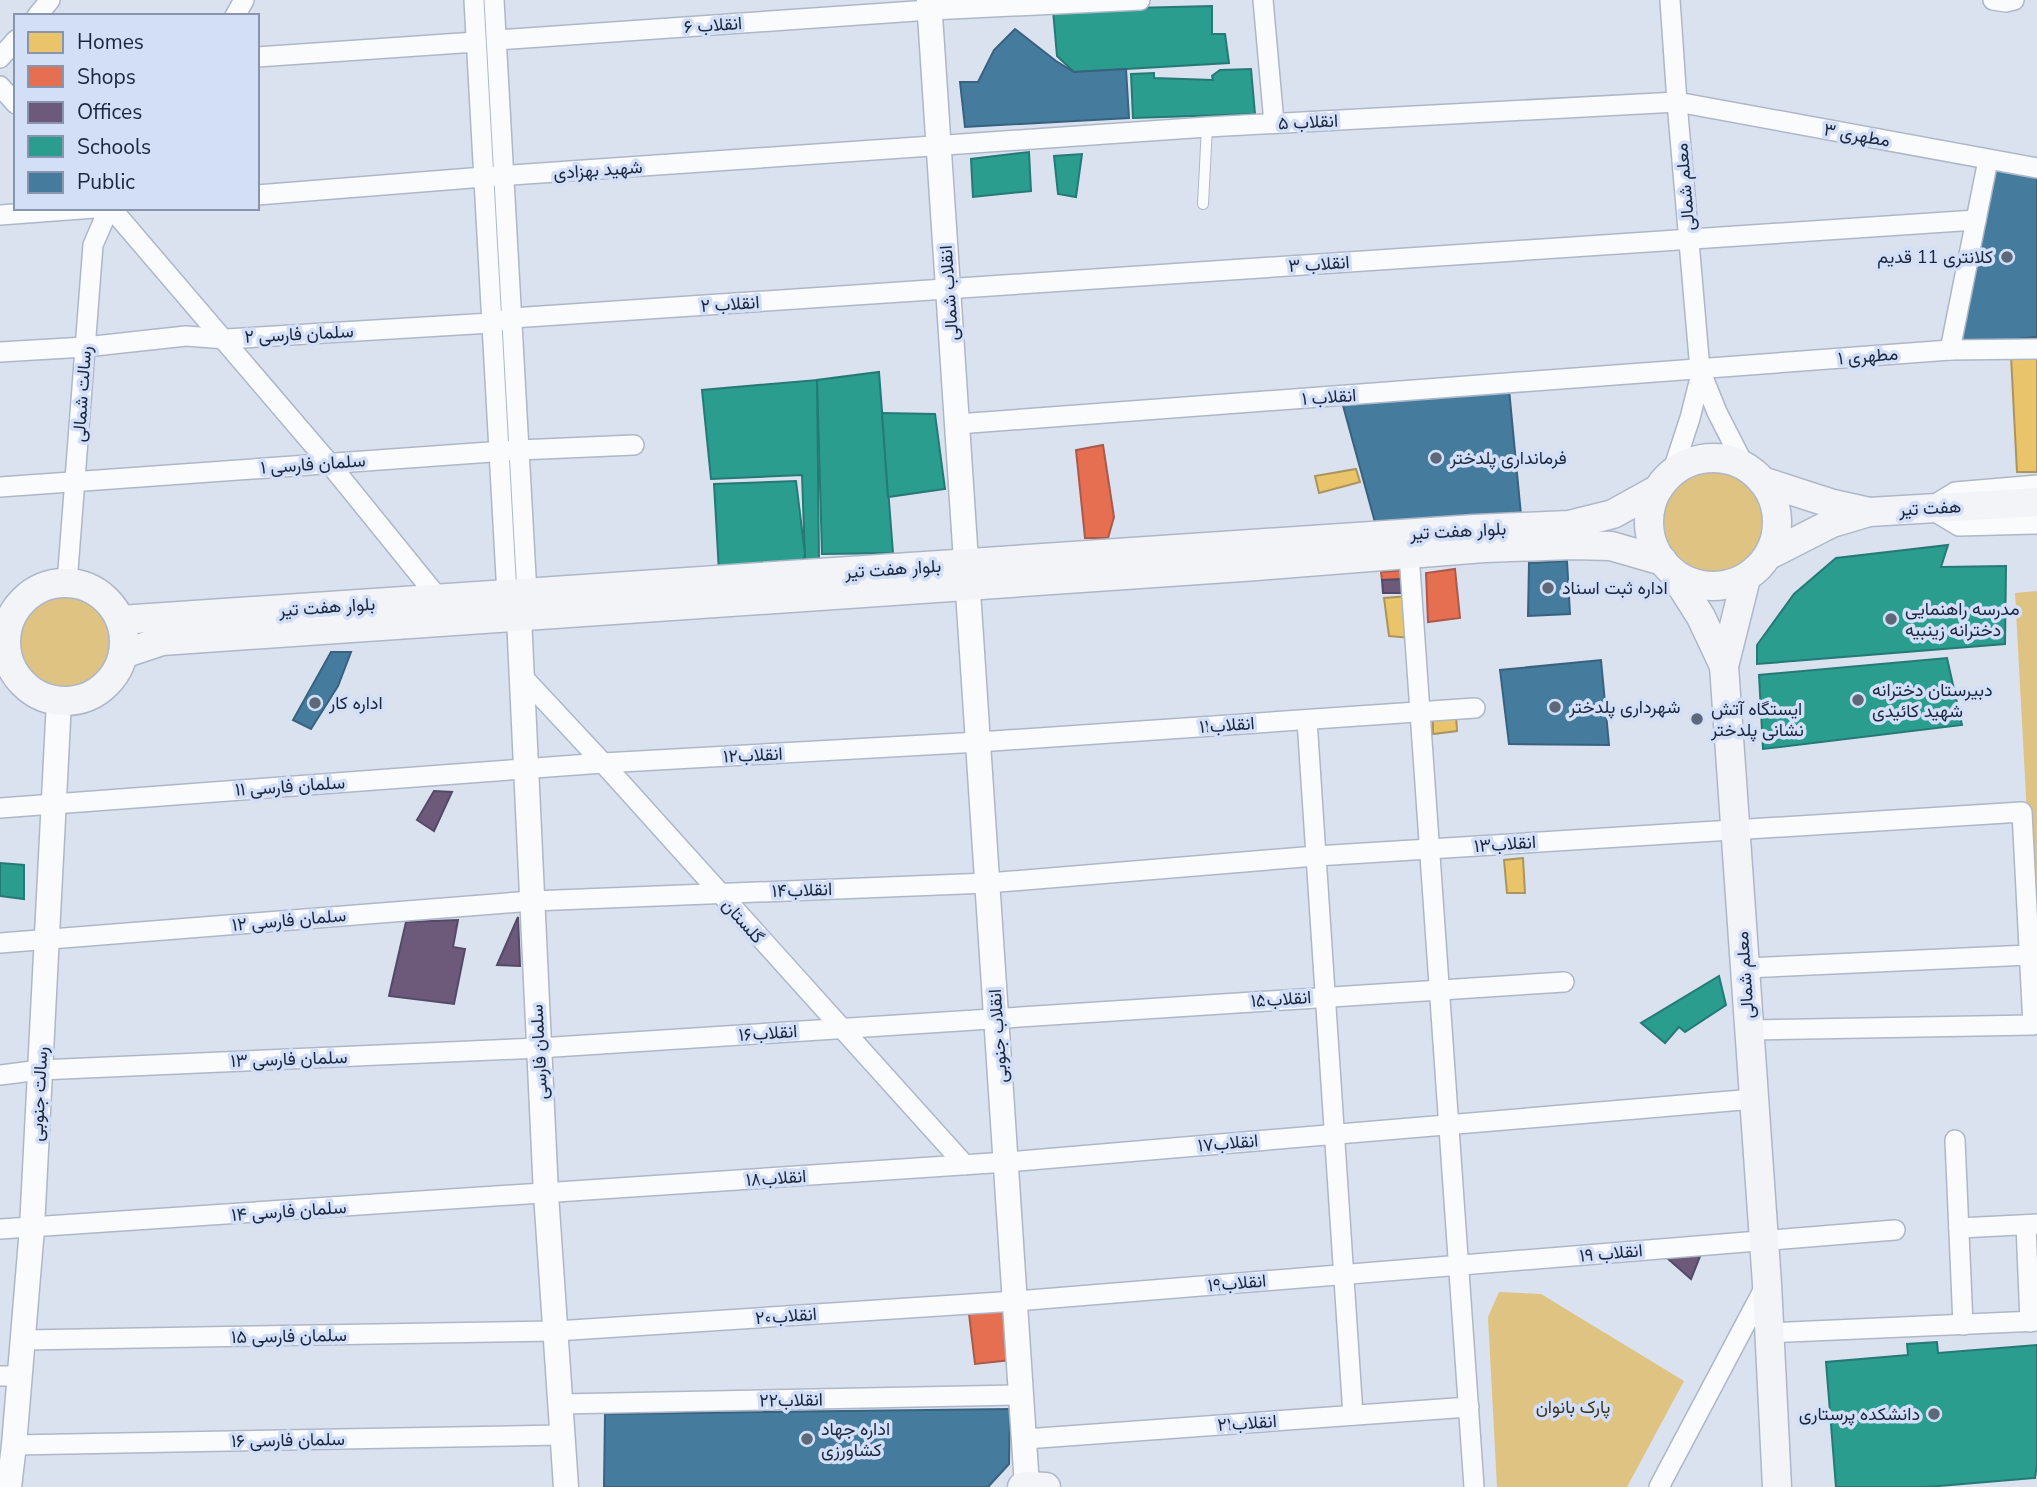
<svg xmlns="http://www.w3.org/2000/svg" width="2037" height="1487" font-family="'Nunito Sans',Vazirmatn,sans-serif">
<rect width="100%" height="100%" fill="#dae2ef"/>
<g fill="#dec383">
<circle cx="1716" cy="521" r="55"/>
<polygon points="2037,591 2037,999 2015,593"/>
<circle cx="67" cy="642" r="50"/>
<polygon points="1499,1292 1541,1294 1684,1381 1627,1487 1497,1487 1488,1317"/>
</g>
<g fill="#e9c46a" stroke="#ab955c" stroke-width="2">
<polygon points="2037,355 2037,472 2017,472 2011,356"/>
<polygon points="1356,469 1360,482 1319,493 1315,476"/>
<polygon points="1409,596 1411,638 1389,636 1384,598"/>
<polygon points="1456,714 1457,731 1433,734 1433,715"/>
<polygon points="1523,858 1525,893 1507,893 1504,860"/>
</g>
<g fill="#e76f51" stroke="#aa594b" stroke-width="2">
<polygon points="1103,445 1114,517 1108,538 1085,538 1076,450"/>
<polygon points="1455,569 1460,618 1428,622 1426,573"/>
<polygon points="1407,570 1406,579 1382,580 1381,572"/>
<polygon points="1010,1310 1011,1360 975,1364 969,1314"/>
</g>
<g fill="#6d597a" stroke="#544a68" stroke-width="2">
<polygon points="1406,579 1405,593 1383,593 1382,580"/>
<polygon points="434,791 452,792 434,831 417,820"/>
<polygon points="518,917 520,966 497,965"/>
<polygon points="458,920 453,947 465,949 454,1004 389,996 406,922"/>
<polygon points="1701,1254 1691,1279 1667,1258"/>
</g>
<g fill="#2a9d8f" stroke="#257976" stroke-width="2">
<polygon points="1212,6 1212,34 1225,34 1229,63 1074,72 1057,56 1053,10"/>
<polygon points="1251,69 1255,114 1133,118 1131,74 1154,73 1154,78 1213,80 1212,76 1220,70"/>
<polygon points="1029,152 1031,191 973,197 971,159"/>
<polygon points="1082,154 1076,197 1058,194 1054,156"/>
<polygon points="879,372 893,553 822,554 817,380"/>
<polygon points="817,380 819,562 805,560 802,475 711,479 702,390"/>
<polygon points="882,413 935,414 945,489 888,497"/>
<polygon points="796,481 805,554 801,567 719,572 714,484"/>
<polygon points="1948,545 1941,567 2006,566 2005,644 1757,664 1757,645 1794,594 1836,558"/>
<polygon points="1947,658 1962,725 1763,749 1759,675"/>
<polygon points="0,863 24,865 24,899 0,896"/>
<polygon points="1719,976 1726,1005 1685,1032 1679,1027 1665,1043 1641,1023"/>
<polygon points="1937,1342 1938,1353 2037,1345 2037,1465 2035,1478 1927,1487 1836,1487 1826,1362 1908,1355 1907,1344"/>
</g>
<g fill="#457b9d" stroke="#386280" stroke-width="2">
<polygon points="1015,29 1056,61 1074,72 1126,69 1129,118 965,127 960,82 978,82 994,50"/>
<polygon points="1994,170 2037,177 2037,337 1961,344"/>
<polygon points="1509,389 1521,515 1376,526 1342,402"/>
<polygon points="1567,561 1570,614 1528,616 1529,563"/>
<polygon points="331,652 351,652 338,686 311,729 293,720"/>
<polygon points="1601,660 1609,745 1509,744 1500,670"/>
<polygon points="1010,1409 1009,1464 988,1487 604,1487 605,1414"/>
</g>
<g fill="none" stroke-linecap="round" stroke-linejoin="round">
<defs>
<polyline id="service" points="1203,204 1207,127"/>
<g id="minor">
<polyline points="474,0 507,595 512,604"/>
<polyline points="494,0 527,594 524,603"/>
<polyline points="1263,0 1274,123"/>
<polyline points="1670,0 1677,102 1700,370 1717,412 1745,467"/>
<polyline points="1993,0 2006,2 2014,0"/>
<polyline points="37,16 50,0"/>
<polyline points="235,16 244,0"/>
<polyline points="497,40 930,10 1140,0"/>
<polyline points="257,57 476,42"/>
<polyline points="0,58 16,40"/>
<polyline points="0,86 16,104"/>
<polyline points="257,195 484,177 1207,127 1677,102 2037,168"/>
<polyline points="111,208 329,463 440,600"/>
<polyline points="0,215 95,208"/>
<polyline points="1950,350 1988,160"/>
<polyline points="0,352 85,347 186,336 226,339 491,323 512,318 1976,220"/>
<polyline points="957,424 1950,350 2037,349"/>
<polyline points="1672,473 1690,418 1701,374"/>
<polyline points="2037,485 1955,492 1929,508 1959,526 2037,524"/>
<polyline points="0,487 519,450 634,445"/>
<polyline points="1409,554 1474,1487"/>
<polyline points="67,583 93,245 109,208"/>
<polyline points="522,676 603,763 965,1165"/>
<polyline points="1307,720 1353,1415"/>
<polyline points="0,808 603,763 979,742 1475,708"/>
<polyline points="0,943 532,901 988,883 1316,856 2022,812 2033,1025 1749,1030"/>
<polyline points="1745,968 2029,955"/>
<polyline points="0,1075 40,1070 539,1048 1564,982"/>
<polyline points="1955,1140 1963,1325"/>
<polyline points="2026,1225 2030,1322"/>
<polyline points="1959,1228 2037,1224"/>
<polyline points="0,1229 1007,1162 1754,1099"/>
<polyline points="1769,1333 2037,1321"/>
<polyline points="23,1340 556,1331 1016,1301 1895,1230"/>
<polyline points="0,1376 20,1376"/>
<polyline points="560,1404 1022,1395"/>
<polyline points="1025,1439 1469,1407"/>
<polyline points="14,1445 562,1435"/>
<polyline points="1659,1487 1766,1285"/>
</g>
<g id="tertiary">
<polyline points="929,0 1027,1486"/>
<polyline points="519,617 546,1194 566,1487"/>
<polyline points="9,1487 14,1445 32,1228 59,701"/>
</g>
<g id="secondary">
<circle cx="1713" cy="522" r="64"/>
<polyline points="1762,481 1833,504 1869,512 1832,523 1769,555"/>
<polyline points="1869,512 2037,502"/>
<polyline points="1672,571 1701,617 1724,666"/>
<polyline points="1746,578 1724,666 1767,1284 1777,1487"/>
<circle cx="65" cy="642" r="59"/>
<polyline points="120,620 1475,529 1569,525 1613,514 1658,489"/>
<polyline points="123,654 162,641 1257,566 1484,548 1572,545 1611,546 1663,561"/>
<polyline points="1022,1487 1027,1486 1046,1487"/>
</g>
</defs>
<use href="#service" stroke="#aeb7c8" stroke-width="12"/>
<use href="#minor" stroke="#aeb7c8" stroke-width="22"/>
<use href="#tertiary" stroke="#aeb7c8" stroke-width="27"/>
<use href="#secondary" stroke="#aeb7c8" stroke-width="31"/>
<use href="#service" stroke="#f9fbfd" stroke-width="10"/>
<use href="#minor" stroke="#f9fbfd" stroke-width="19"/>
<use href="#tertiary" stroke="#f9fbfd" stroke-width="24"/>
<use href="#secondary" stroke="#f2f4f8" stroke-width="28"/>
</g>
<g fill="#5d687b" stroke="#d2dff7" stroke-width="2.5">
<circle cx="2007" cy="257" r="7"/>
<circle cx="1436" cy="458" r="7"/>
<circle cx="1548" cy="588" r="7"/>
<circle cx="1891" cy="619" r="7"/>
<circle cx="1858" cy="700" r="7"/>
<circle cx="315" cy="703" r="7"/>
<circle cx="1555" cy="707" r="7"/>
<circle cx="1697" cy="719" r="7"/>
<circle cx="1934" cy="1414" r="7"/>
<circle cx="807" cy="1439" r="7"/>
</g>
<g text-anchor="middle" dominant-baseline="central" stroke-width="7" stroke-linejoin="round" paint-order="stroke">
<g font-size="18" fill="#1a263d" stroke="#d2dff7">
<text transform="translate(713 25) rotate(-4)">انقلاب ۶</text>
<text transform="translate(1308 122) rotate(-3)">انقلاب ۵</text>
<text transform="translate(1857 135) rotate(10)">مطهری ۳</text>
<text transform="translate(598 170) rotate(-4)">شهید بهزادی</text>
<text transform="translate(1685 187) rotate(-95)">معلم شمالی</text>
<text transform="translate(1319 264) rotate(-4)">انقلاب ۳</text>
<text transform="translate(949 293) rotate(-94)">انقلاب شمالی</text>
<text transform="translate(730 304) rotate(-4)">انقلاب ۲</text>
<text transform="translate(299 334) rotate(-3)">سلمان فارسی ۲</text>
<text transform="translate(1868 356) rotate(-5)">مطهری ۱</text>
<text transform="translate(82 394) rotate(-86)">رسالت شمالی</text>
<text transform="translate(1329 397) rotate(-4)">انقلاب ۱</text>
<text transform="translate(313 464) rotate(-4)">سلمان فارسی ۱</text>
<text transform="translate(1930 508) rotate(-3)">هفت تیر</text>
<text transform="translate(1458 531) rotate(-3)">بلوار هفت تیر</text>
<text transform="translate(893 569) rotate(-4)">بلوار هفت تیر</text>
<text transform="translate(327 607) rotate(-4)">بلوار هفت تیر</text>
<text transform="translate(1227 725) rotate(-4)">انقلاب۱۱</text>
<text transform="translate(753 755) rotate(-3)">انقلاب۱۲</text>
<text transform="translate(290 786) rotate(-4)">سلمان فارسی ۱۱</text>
<text transform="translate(1505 844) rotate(-4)">انقلاب۱۳</text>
<text transform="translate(802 890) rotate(-2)">انقلاب۱۴</text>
<text transform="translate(289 920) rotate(-5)">سلمان فارسی ۱۲</text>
<text transform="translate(743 921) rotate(48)">گلستان</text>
<text transform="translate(1745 975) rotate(-94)">معلم شمالی</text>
<text transform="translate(1281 999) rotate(-4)">انقلاب۱۵</text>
<text transform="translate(768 1033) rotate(-4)">انقلاب۱۶</text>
<text transform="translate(998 1036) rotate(-94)">انقلاب جنوبی</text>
<text transform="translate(539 1052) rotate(-93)">سلمان فارسی</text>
<text transform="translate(289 1059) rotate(-2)">سلمان فارسی ۱۳</text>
<text transform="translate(39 1094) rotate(-87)">رسالت جنوبی</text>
<text transform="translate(1228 1143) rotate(-5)">انقلاب۱۷</text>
<text transform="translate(776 1178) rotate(-4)">انقلاب۱۸</text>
<text transform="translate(289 1211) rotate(-4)">سلمان فارسی ۱۴</text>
<text transform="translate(1611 1253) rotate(-5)">انقلاب ۱۹</text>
<text transform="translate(1237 1283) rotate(-5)">انقلاب۱۹</text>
<text transform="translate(786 1316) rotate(-4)">انقلاب۲۰</text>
<text transform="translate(289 1336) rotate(-1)">سلمان فارسی ۱۵</text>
<text transform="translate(791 1400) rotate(-1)">انقلاب۲۲</text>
<text transform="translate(1247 1423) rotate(-4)">انقلاب۲۱</text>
<text transform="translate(288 1440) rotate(-1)">سلمان فارسی ۱۶</text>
</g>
<g font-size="18" fill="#1a263d" stroke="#d2dff7" text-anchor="start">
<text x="1993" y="257" text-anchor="end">کلانتری 11 قدیم</text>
<text x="1450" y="458">فرمانداری پلدختر</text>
<text x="1562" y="588">اداره ثبت اسناد</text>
<text x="1905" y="609">مدرسه راهنمایی<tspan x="1905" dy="21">دخترانه زینبیه</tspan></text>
<text x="1872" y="690">دبیرستان دخترانه<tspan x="1872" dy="21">شهید کائیدی</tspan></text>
<text x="329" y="703">اداره کار</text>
<text x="1569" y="707">شهرداری پلدختر</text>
<text x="1711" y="709">ایستگاه آتش<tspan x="1711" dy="21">نشانی پلدختر</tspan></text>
<text x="1920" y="1414" text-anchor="end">دانشکده پرستاری</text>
<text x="821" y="1429">اداره جهاد<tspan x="821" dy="21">کشاورزی</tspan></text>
</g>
<g font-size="18" fill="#3d331f" stroke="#d2dff7">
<text x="1573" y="1407">پارک بانوان</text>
</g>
</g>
<rect x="14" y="14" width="245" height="196" fill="#d2dff7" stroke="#8895ad" stroke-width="2"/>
<rect x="28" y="32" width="35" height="21" fill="#e9c46a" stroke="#8895ad" stroke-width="2"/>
<text x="77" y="49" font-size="21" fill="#1a263d">Homes</text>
<rect x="28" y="66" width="35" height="21" fill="#e76f51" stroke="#8895ad" stroke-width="2"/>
<text x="77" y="84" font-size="21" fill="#1a263d">Shops</text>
<rect x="28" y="102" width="35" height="21" fill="#6d597a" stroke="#8895ad" stroke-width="2"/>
<text x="77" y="119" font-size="21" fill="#1a263d">Offices</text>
<rect x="28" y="136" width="35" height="21" fill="#2a9d8f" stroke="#8895ad" stroke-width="2"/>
<text x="77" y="154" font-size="21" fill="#1a263d">Schools</text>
<rect x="28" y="172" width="35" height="21" fill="#457b9d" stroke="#8895ad" stroke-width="2"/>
<text x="77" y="189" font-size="21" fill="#1a263d">Public</text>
</svg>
